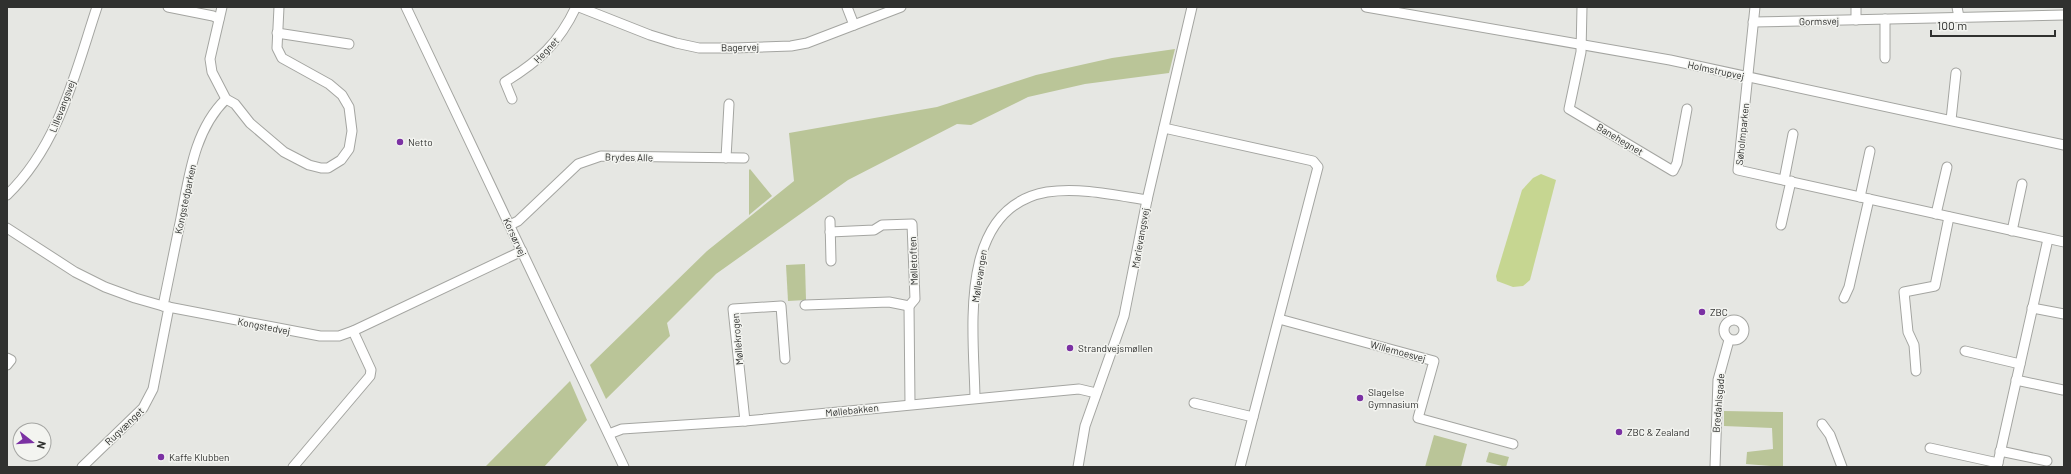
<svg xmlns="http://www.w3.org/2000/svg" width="2071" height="474" font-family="Barlow,sans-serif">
<rect width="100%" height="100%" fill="#e6e7e3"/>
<g fill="#bac598">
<polygon points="1175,49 1169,73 1085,84 1028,97 971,125 957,124 848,180 716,274 667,323 670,336 606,399 590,365 707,251 794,181 789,133 937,107 1036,75 1112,58"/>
<polygon points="750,169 772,196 749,215 749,170"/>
<polygon points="805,264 806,300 788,301 786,265"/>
<polygon points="570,381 587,420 544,467 485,467"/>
<polygon points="1724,411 1783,412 1783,467 1746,464 1747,452 1773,449 1772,428 1724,426"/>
<polygon points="1434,435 1467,444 1461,467 1425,467"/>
<polygon points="1489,452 1509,457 1506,467 1486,462"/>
</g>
<polygon fill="#c6d691" points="1541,174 1556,180 1530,280 1523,286 1513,287 1497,281 1496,276 1522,190 1533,178"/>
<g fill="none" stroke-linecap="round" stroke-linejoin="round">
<defs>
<g id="minor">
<polyline points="168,7 213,16 219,19"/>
<polyline points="222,7 210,59 212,72 226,99 235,104 250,123 284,152 309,165 321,168 328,168 341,160 349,149 352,131 349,107 342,95 329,84 282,58 277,48 279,7"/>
<polyline points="406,7 624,467"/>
<polyline points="579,7 650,35 676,43 699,48 733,48 791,46 807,43 901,7"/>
<polyline points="847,7 854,25"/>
<polyline points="1366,7 1670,60 2064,145"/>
<polyline points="1582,7 1581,52 1569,109 1673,171 1677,163 1687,109"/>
<polyline points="1755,7 1738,170 2064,242"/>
<polyline points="1957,7 1959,17"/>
<polyline points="1856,20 1856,7"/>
<polyline points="1753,22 2064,15"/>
<polyline points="277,33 349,44"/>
<polyline points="1885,58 1885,19"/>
<path d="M512 99 505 82C539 61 559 43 576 7"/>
<polyline points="1951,120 1956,73"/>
<polyline points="1164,128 1313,161 1318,167 1240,467"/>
<polyline points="726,158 729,104"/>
<polyline points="1784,180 1793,134"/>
<path d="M7 195C59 145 75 73 97 7"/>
<polyline points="1860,197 1870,151"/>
<polyline points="1936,214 1947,167"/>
<polyline points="830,221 831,261"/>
<polyline points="510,225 518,221 578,164 601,156 744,158"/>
<polyline points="1781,225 1791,181"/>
<polyline points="7,228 75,272 105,287 135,298 163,306 320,336 339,336 353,331 522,251"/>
<polyline points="2012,231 2022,184"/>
<polyline points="1844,298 1849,287 1869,199"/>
<polyline points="805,305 889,302 909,306 915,299 912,224 882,225 874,230 830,232"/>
<path d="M163 306C169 277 175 247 181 218 189 177 194 130 226 99"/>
<polyline points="909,306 910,404"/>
<polyline points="2032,308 2064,314"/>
<polyline points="1279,319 1434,361 1418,418 1513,444"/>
<circle cx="1734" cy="330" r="10"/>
<polyline points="1965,351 2020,364"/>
<polyline points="7,358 11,360 7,365"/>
<polyline points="1916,371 1914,345 1908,332 1904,292 1935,286 1949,217"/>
<polyline points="2016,380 2063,390"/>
<path d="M975 398C974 332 956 208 1047 192 1079 187 1115 195 1147 200"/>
<polyline points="1194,403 1253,417"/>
<polyline points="745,421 733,309 781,306 785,359"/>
<polyline points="1822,424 1830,435 1842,467"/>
<polyline points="609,434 622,429 745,421 1079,389 1096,393"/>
<polyline points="1930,448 1998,463"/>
<polyline points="2000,451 2047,461"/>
<polyline points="82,467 143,408 153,389 169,307"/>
<polyline points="293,467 370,376 371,370 353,331"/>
<polyline points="1078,467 1085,426 1124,316 1147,200 1192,7"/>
<polyline points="1715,467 1718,380 1729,340"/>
<polyline points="1997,467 2048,239"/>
</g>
</defs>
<use href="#minor" stroke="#a4a5a1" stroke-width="11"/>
<use href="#minor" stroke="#fff" stroke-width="9"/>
</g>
<g fill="#7b31a3" stroke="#f3f4f0" stroke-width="1.5">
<circle cx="400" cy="142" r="4"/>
<circle cx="1702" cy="312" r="4"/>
<circle cx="1070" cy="348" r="4"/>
<circle cx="1360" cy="398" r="4"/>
<circle cx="1619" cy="432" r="4"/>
<circle cx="161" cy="457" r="4"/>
</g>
<g text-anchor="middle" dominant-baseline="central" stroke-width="3" stroke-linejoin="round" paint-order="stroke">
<g font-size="10" fill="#30312f" stroke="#f3f4f0">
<text transform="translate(1819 21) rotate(-1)">Gormsvej</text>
<text transform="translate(740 47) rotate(-1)">Bagervej</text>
<text transform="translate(546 50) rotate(-46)">Hegnet</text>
<text transform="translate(1716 70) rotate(12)">Holmstrupvej</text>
<text transform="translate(62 106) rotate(-69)">Lillevangsvej</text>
<text transform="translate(1742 134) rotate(-84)">Søholmparken</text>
<text transform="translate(1620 139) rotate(31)">Banehegnet</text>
<text transform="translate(629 157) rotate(1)">Brydes Alle</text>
<text transform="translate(185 199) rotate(-78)">Kongstedparken</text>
<text transform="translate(515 237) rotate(65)">Korsørvej</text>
<text transform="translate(1140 238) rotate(-80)">Marievangsvej</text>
<text transform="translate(913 261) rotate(-92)">Mølletoften</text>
<text transform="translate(979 276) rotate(-81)">Møllevangen</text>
<text transform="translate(264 326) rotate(11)">Kongstedvej</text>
<text transform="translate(737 339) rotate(-95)">Møllekrogen</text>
<text transform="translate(1398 351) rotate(15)">Willemoesvej</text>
<text transform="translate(1718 403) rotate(-85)">Bredahlsgade</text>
<text transform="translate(852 410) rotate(-6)">Møllebakken</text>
<text transform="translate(124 426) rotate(-44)">Rugvænget</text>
</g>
<g font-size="10" fill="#30312f" stroke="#f3f4f0" text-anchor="start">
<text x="408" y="142">Netto</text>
<text x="1710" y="312">ZBC</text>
<text x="1078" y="348">Strandvejsmøllen</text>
<text x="1368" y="392">Slagelse<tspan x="1368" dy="12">Gymnasium</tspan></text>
<text x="1627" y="432">ZBC &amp; Zealand</text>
<text x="169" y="457">Kaffe Klubben</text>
</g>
</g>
<rect width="2071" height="474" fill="none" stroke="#30312f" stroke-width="16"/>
<g transform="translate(32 442) rotate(107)"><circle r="19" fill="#f3f4f0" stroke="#a5a6a3"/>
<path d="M0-3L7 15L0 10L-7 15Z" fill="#7b31a3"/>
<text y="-6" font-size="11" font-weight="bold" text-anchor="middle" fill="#30312f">N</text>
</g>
<path d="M1931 30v6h124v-6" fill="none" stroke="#30312f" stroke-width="2"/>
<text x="1937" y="30" font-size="12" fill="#30312f" stroke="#f3f4f0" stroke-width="3" paint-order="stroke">100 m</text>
</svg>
